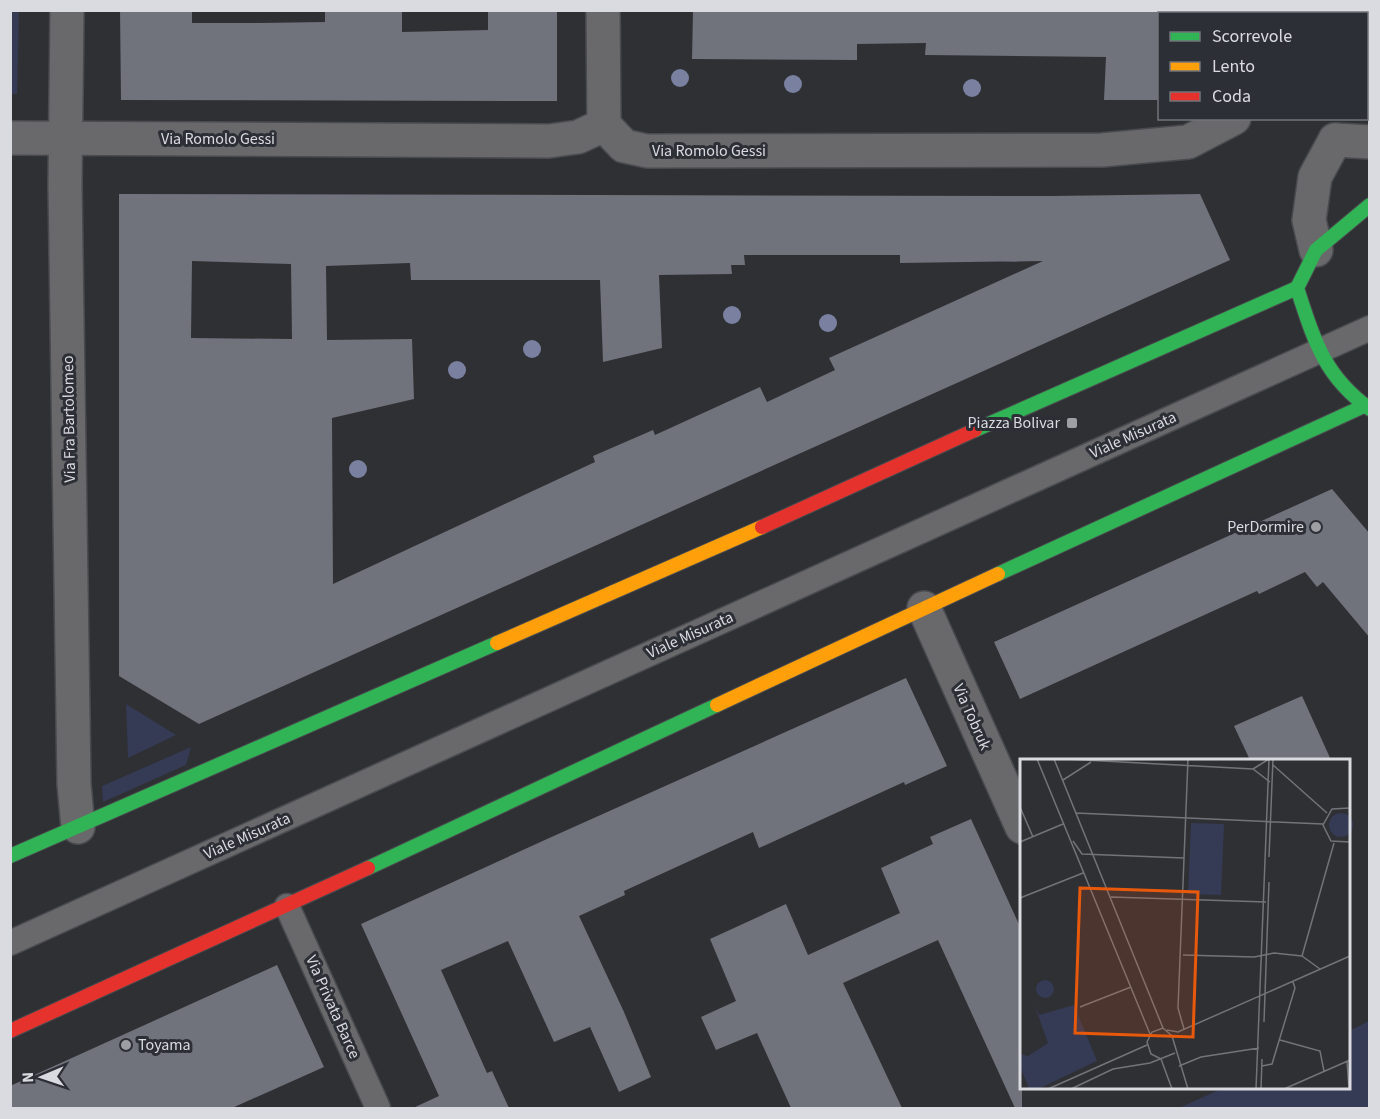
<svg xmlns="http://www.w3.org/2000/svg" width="1380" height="1119" font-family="'Source Sans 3',sans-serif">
<rect width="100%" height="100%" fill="#2f3034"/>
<g fill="#353a55">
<polygon points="10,11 19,11 17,94 11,94"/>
<polygon points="126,704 176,735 128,758"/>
<polygon points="191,747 186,765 103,802 102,786"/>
<polygon points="1369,1021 1369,1108 1179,1108 1223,1088 1348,1088 1349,1031"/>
</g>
<g fill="#70727c" fill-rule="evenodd">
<polygon points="120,10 192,10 192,23 259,23 325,22 325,10 402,10 402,32 488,30 488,10 557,10 557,101 121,100"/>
<polygon points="693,10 1160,10 1160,100 1104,100 1106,57 925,55 926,43 857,44 857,60 692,59"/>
<path d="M119 194 1051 196 1200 194 1230 260 199 724 119 676ZM744 255H900V263L1043 261 829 358 835 370 767 402 760 387 655 435 653 430 593 456 595 462 333 584 332 418 414 399 412 339 327 340 326 266 410 263 411 280H600L603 362 662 348 659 275 732 274 731 265H745ZM192 261 291 264 292 339 191 338Z"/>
<polygon points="1332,489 1370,534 1370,638 1323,582 1317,587 1305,572 1259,594 1257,591 1020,699 994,642"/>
<polygon points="906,678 947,766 905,785 904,782 759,848 753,832 624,891 625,895 579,916 624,1012 651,1077 619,1092 590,1027 554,1042 508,941 441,970 487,1073 492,1071 509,1108 413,1108 439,1096 361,924 547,839"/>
<polygon points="1302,696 1331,760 1250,760 1234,726"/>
<polygon points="971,819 1022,931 1022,1108 1015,1108 938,940 843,983 902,1108 791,1108 757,1033 716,1050 701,1017 736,1001 710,939 786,904 808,955 900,913 881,868 933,844 930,837"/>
<polygon points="277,965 324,1067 232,1108 10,1108 10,1086"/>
</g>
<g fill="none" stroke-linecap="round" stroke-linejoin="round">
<defs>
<g id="lane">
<polyline points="287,906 378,1108"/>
<polyline points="10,943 1370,328"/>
</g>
<g id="street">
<polyline points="67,10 65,185 74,784 78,827"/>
<polyline points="603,10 604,125"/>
<polyline points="1273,10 1275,14"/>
<polyline points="604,125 624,146 647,151 1102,150 1188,142 1234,118"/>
<polyline points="10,138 549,141 578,137 604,125"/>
<polyline points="1335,140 1370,142"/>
<polyline points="1316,250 1309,220 1315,177 1335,140"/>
<polyline points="924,608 1022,827"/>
</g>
<g id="fast">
<path d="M1370 205 1316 250 1297 288C1314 340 1324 376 1370 409"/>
<polyline points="975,430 1297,288"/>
<polyline points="998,574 1364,406"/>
<polyline points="10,856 497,643"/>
<polyline points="368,868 717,705"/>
</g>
<g id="slow">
<polyline points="497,643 762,527"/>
<polyline points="717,705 998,574"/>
</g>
<g id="jam">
<polyline points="762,527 975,430"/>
<polyline points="10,1031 368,868"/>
</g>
</defs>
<use href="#lane" stroke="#4a4b4f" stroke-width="27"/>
<use href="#street" stroke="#4a4b4f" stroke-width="36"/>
<use href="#fast" stroke="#4a4b4f" stroke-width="16"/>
<use href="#slow" stroke="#4a4b4f" stroke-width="16"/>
<use href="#jam" stroke="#4a4b4f" stroke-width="16"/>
<use href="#lane" stroke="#69696c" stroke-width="24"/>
<use href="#street" stroke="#69696c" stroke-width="33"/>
<use href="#fast" stroke="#30b455" stroke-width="14"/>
<use href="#slow" stroke="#ff9f0a" stroke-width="14"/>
<use href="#jam" stroke="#e5322d" stroke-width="14"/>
</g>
<g fill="#7a809f">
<circle cx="680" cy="78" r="9"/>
<circle cx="793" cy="84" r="9"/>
<circle cx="972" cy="88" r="9"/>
<circle cx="732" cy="315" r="9"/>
<circle cx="828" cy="323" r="9"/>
<circle cx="532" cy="349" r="9"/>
<circle cx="457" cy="370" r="9"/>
<circle cx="358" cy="469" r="9"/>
</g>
<g fill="#9e9fa4" stroke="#2d2f36" stroke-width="2">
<rect x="1066" y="417" width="12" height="12" rx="3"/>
<circle cx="1316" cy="527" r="6"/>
<circle cx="126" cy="1045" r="6"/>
</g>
<g text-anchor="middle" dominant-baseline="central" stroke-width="6" stroke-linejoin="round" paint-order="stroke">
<g font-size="16" fill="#d9dbe0" stroke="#2d2f36">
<text x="218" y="139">Via Romolo Gessi</text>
<text x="709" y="151">Via Romolo Gessi</text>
<text transform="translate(69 419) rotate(-91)">Via Fra Bartolomeo</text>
<text transform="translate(1133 435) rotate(-24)">Viale Misurata</text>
<text transform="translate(690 635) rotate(-24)">Viale Misurata</text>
<text transform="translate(972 717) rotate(66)">Via Tobruk</text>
<text transform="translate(247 836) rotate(-24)">Viale Misurata</text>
<text transform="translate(333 1007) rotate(66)">Via Privata Barce</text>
</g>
<g font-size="16" fill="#d9dbe0" stroke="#2d2f36" text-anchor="end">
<text x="1060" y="423">Piazza Bolivar</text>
<text x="1304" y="527">PerDormire</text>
<text x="138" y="1045" text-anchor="start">Toyama</text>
</g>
</g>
<g transform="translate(1020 759)">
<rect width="330" height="330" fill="#2f3034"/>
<path d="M309 66a12 12 0 1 1 24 0a12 12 0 1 1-24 0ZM171 64 204 65 201 136 168 135ZM16 230a9 9 0 1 1 18 0a9 9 0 1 1-18 0ZM13 242 19 256 54 246 77 302 18 330H9L0 307V295L8 297 28 284Z" fill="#353a55"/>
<path fill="none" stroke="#737479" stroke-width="1.5" d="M17 0 130 275M34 0 143 269M45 0 233 10 250 23M253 6 307 54M233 10 249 0M43 21 71 3M0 48 13 78M330 49 312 50 303 66 311 82 330 83M56 54 303 65M53 82 62 95 164 99M0 83 43 65M249 98 253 0M91 138 246 143M0 139 63 114M163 196 234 198 254 194 282 197M282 197 314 84M282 197 300 210M60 248 111 228M244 263 249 123M164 270 158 249 168 0M147 271 158 273 330 197M260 281 300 292 304 312M141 300 131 295 127 283 132 273 143 269 152 277 168 330M141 300 152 330M327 302 329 330M159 307 181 298 239 289M242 307 252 305 275 229 273 223M28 330 127 286M51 330 93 310 130 304 155 294M236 330 249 0M241 330 242 300M264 330 330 301"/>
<path fill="#e8590c" fill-opacity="0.15" stroke="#e8590c" stroke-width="3" d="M60 129 178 133 173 278 55 274Z"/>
<rect width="330" height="330" fill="none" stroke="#d9dbe0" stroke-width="3"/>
</g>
<rect width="1380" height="1119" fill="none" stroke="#d9dbe0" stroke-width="24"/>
<rect x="1158" y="12" width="210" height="108" fill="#2d2f36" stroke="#72747a" stroke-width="1.5"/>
<rect x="1170" y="32" width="30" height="9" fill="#30b455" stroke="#72747a" stroke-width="1.5"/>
<text x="1212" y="42" font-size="18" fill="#d9dbe0">Scorrevole</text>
<rect x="1170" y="62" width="30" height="9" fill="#ff9f0a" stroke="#72747a" stroke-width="1.5"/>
<text x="1212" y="72" font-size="18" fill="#d9dbe0">Lento</text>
<rect x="1170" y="92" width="30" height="9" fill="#e5322d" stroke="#72747a" stroke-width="1.5"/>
<text x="1212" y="102" font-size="18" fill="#d9dbe0">Coda</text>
<g transform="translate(42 1077) rotate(268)" stroke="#2d2f36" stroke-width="4.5" paint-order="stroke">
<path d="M0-4.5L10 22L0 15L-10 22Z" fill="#d9dbe0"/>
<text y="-9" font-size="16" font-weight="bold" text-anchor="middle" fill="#d9dbe0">N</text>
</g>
</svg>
